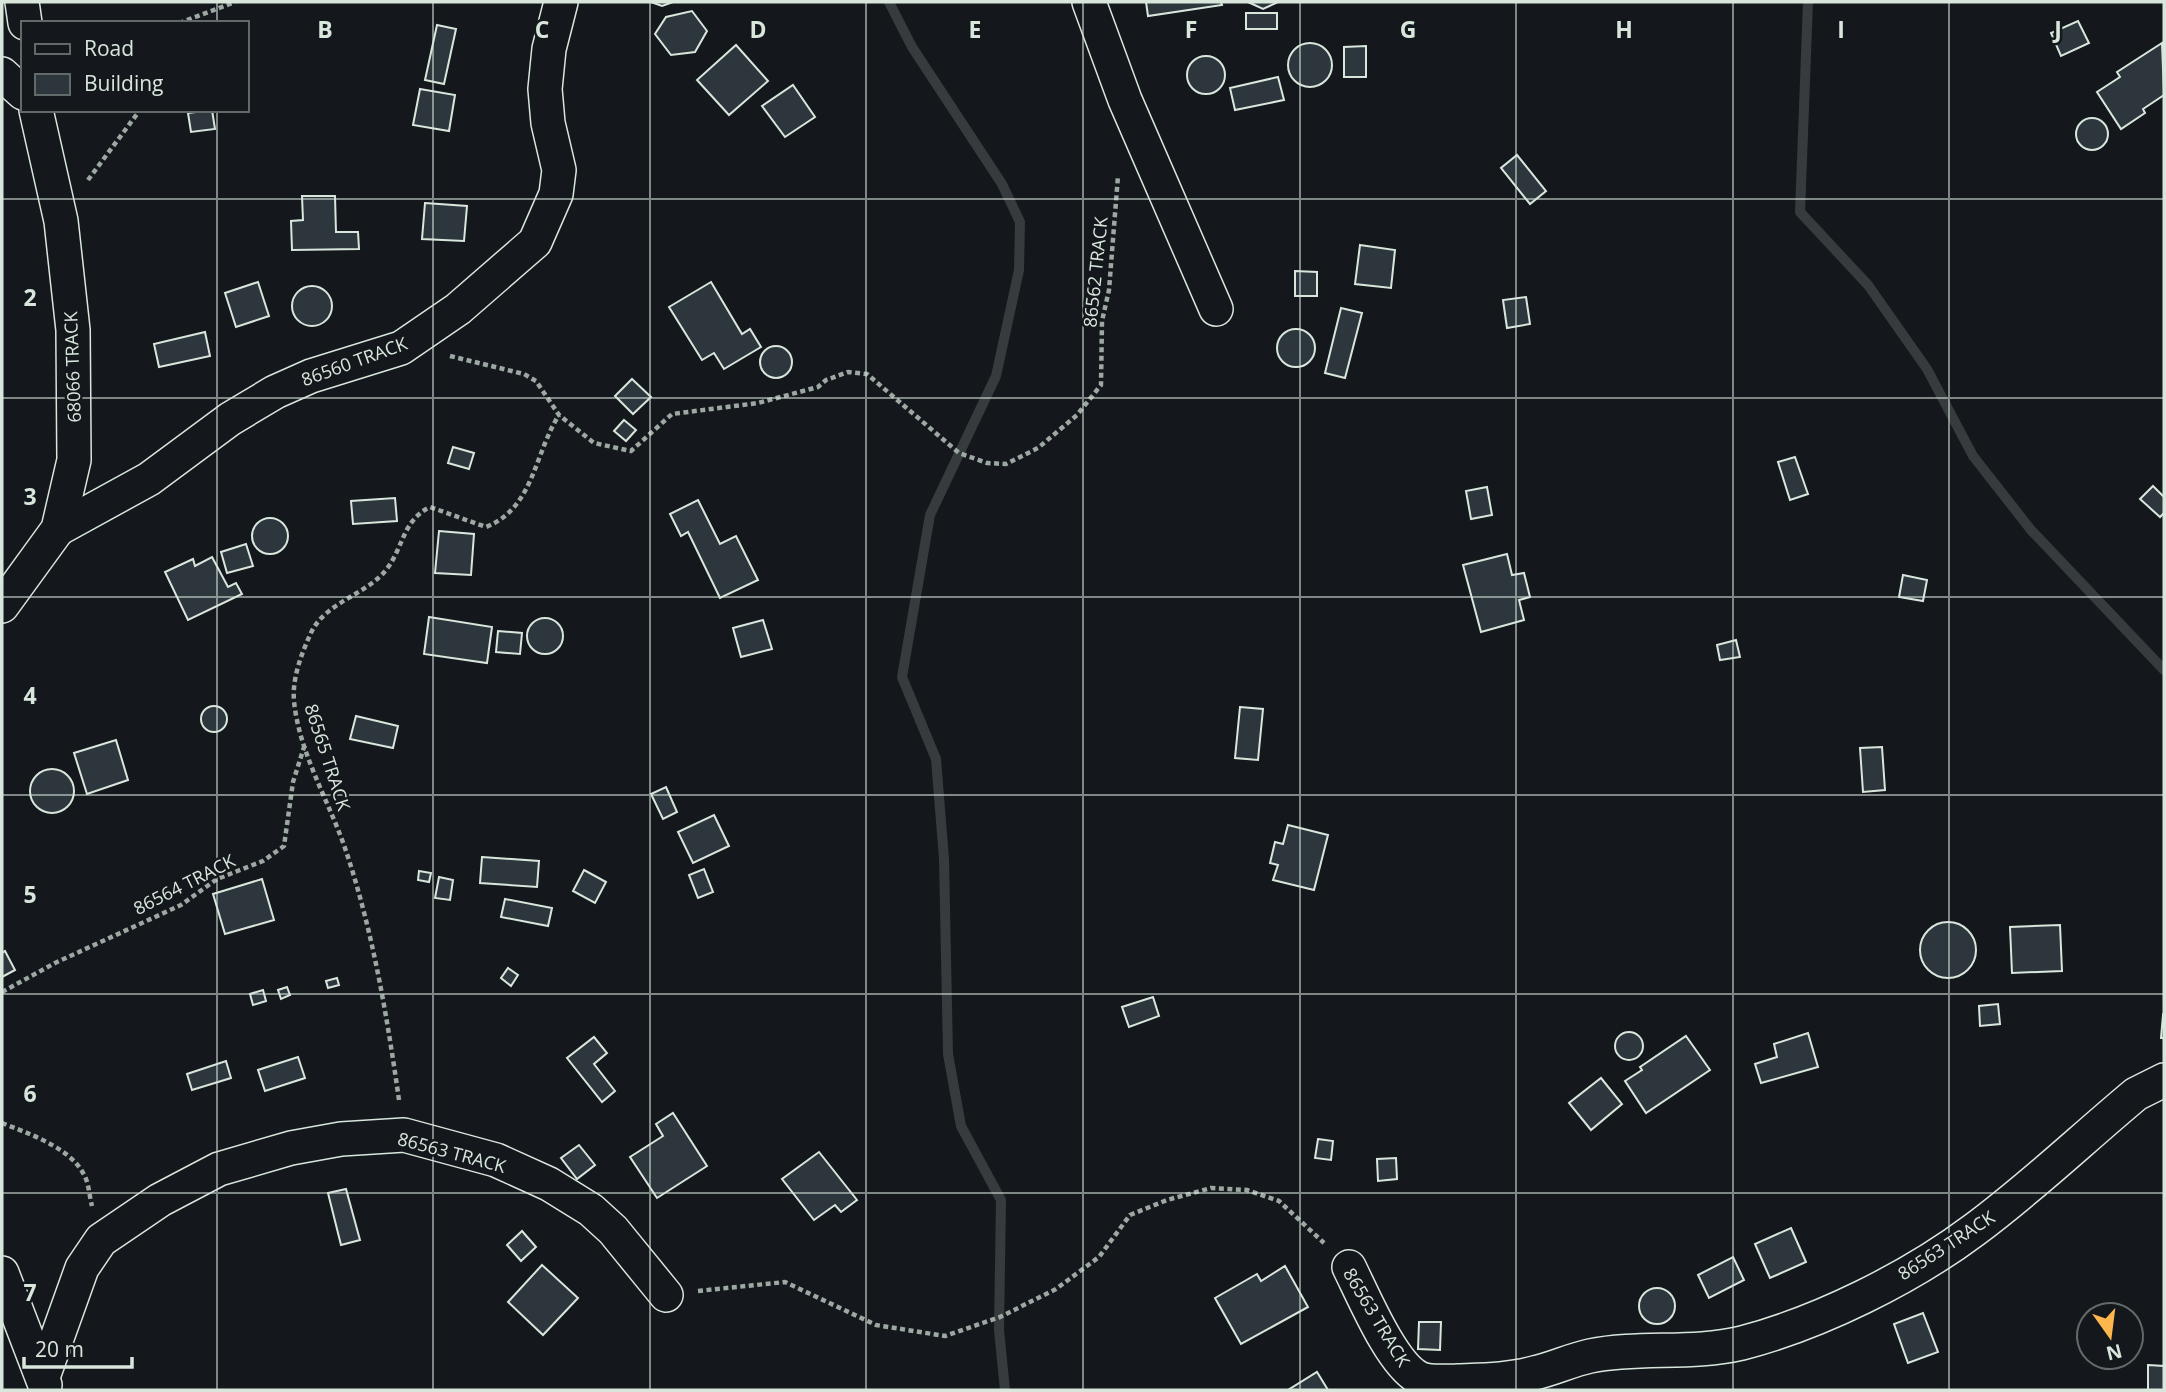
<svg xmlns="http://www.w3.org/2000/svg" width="2166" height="1392" font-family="'Open Sans',sans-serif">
<rect width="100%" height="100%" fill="#14181c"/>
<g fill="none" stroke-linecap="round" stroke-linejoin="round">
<g stroke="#363b3e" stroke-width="10">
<polyline points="889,2 912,47 1002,184 1020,222 1019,270 996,376 930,515 902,677 936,759 944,859 948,1054 961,1126 1001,1200 999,1330 1005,1390"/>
<polyline points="1808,2 1800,212 1868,285 1927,369 1973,456 2031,530 2164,670"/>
</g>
</g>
<g fill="#2c363c" stroke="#d8e6dc" stroke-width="2">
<polygon points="651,2 673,2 662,6"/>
<polygon points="1146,2 1221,2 1222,5 1148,16"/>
<polygon points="1248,2 1278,2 1263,9"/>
<polygon points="692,11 707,31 695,52 671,55 655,34 666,17"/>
<rect x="1246" y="13" width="31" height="16"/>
<polygon points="2078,21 2089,43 2061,56 2051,33"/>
<polygon points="437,25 456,29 444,84 425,80"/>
<polygon points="2162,43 2164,95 2143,109 2145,113 2121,129 2097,92 2120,77 2117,72"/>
<circle cx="1310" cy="65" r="22"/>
<polygon points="736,45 768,81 729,115 697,80"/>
<polygon points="1366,46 1366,77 1344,77 1344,47"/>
<circle cx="1206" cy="75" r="19"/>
<polygon points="1278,77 1284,100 1235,110 1230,88"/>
<polygon points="793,85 815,117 785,137 762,106"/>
<polygon points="420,89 455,95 449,131 413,125"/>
<polygon points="212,110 215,129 191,132 188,113"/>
<circle cx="2092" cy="134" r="16"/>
<polygon points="1517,155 1546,191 1530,204 1501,168"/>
<polygon points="302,196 335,196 336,232 358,232 359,249 292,250 291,221 303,220"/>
<polygon points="425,203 467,206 464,241 422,239"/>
<polygon points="1360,245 1395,250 1391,288 1355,284"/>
<polygon points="1295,271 1317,272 1317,296 1295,296"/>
<polygon points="258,282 269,316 236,327 225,293"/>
<polygon points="711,282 742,334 750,329 761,347 724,369 714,353 702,360 669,307"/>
<circle cx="312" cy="306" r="20"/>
<polygon points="1526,297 1530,324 1507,328 1503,300"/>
<polygon points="1341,308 1362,313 1345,378 1325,373"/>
<circle cx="1296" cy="348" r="19"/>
<polygon points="205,332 210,356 159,367 154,344"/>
<circle cx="776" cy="362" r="16"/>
<polygon points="632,379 651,397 633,414 615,396"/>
<polygon points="624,420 636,430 626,441 614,431"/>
<polygon points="453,447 474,453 469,469 448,463"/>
<polygon points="1795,457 1808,494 1790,500 1778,462"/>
<polygon points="2153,486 2164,497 2164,513 2160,517 2140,499"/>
<polygon points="1487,487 1492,515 1471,519 1466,491"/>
<polygon points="395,498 397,521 353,524 351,501"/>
<polygon points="698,500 720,544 736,536 758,580 720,598 688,532 681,536 670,514"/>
<circle cx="270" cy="536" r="18"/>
<polygon points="439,531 474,534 471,575 435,573"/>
<polygon points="246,544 253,566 227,573 221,552"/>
<polygon points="1507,554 1512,575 1524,573 1530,597 1519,600 1524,620 1481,632 1463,565"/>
<polygon points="212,557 228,587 236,583 242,594 188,620 165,572 193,559 195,566"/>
<polygon points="1903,575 1927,580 1923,601 1899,597"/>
<polygon points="429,617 492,627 487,663 424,654"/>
<circle cx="545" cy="636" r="18"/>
<polygon points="763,620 772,649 741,657 733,628"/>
<polygon points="498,631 522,633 520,654 496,652"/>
<polygon points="1736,640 1740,657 1720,660 1717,645"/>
<circle cx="214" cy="719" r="13"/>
<polygon points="1240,707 1263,709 1258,760 1235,758"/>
<polygon points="356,716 398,726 393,748 350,739"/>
<polygon points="116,740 128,780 87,794 74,753"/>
<polygon points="1882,747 1885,790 1863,792 1860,748"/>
<circle cx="52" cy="791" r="22"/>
<polygon points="666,787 677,812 663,819 651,794"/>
<polygon points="714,815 729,846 693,863 678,832"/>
<polygon points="1288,825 1328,835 1314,890 1273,880 1278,865 1270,863 1275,842 1283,844"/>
<polygon points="482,857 539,861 537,887 480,883"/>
<polygon points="704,869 713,892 698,898 689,875"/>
<polygon points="584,870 606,882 595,903 573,891"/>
<polygon points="419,871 431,873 429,882 418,880"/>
<polygon points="439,877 453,880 450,900 435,898"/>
<polygon points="262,879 274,920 225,934 213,894"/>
<polygon points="505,899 552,908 548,926 501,917"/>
<circle cx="1948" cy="950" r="28"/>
<polygon points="2060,925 2062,971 2012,973 2010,927"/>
<polygon points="5,951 15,970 2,977 2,953"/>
<polygon points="508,968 518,975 511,986 501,978"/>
<polygon points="337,978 339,985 328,988 326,981"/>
<polygon points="287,987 290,995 281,999 278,990"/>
<polygon points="263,990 266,1001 253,1005 250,994"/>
<polygon points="1153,997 1159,1016 1129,1027 1122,1007"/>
<polygon points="1998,1004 2000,1024 1980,1026 1979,1006"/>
<polygon points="2163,1015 2164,1016 2164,1038 2161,1038"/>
<circle cx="1629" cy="1046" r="14"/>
<polygon points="1808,1033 1818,1067 1761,1083 1755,1064 1777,1057 1774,1044"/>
<polygon points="1686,1036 1710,1070 1646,1113 1625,1081 1642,1070 1640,1067"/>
<polygon points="594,1037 607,1053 594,1064 615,1091 602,1102 567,1058"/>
<polygon points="298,1057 305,1078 265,1091 258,1070"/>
<polygon points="226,1061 231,1078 192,1090 187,1074"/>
<polygon points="1601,1078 1622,1104 1591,1130 1569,1103"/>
<polygon points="673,1113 707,1166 657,1198 630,1157 663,1136 656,1124"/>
<polygon points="1318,1139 1333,1141 1331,1160 1315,1158"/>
<polygon points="579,1145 595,1165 577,1179 561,1158"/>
<polygon points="819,1152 857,1200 841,1212 835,1205 814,1220 782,1179"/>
<polygon points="1396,1158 1397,1179 1378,1181 1377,1159"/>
<polygon points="346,1189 360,1240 341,1245 328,1193"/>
<polygon points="1791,1228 1806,1262 1770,1278 1755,1244"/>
<polygon points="522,1231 536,1247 521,1261 507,1245"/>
<polygon points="1733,1257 1744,1280 1709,1298 1698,1275"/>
<polygon points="542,1265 578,1298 543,1335 508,1302"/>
<polygon points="1285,1266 1308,1307 1241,1344 1215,1298 1257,1274 1261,1281"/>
<circle cx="1657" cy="1306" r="18"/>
<polygon points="1923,1313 1938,1352 1908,1363 1894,1324"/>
<polygon points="1419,1322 1441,1322 1440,1350 1418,1349"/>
<polygon points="2148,1365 2164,1366 2164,1390 2148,1390"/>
<polygon points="1317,1372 1328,1390 1288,1390"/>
</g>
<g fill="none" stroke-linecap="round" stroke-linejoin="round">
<defs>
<g id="street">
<polyline points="22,2 25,23"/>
<polyline points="1089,2 1125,100 1216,309"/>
<polyline points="2,74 23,93"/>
<polyline points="58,529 149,479 230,419 275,392 311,376 401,348 458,309 535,242 556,194 559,170 548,123 545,89 549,49 561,2"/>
<polyline points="2,606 58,529 74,460 73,330 61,221 36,110"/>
<path d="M1349 1267C1363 1295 1392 1365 1419 1378 1430 1383 1444 1381 1456 1381 1482 1380 1509 1380 1534 1373 1553 1369 1571 1360 1590 1356 1640 1346 1692 1355 1742 1343 1819 1323 1910 1278 1974 1230 2031 1188 2082 1139 2136 1094L2164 1080"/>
<polyline points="2,1273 45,1385"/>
<polyline points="43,1377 82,1268 101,1240 160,1200 219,1169 291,1148 341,1139 404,1135 496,1160 549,1184 591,1210 613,1230 666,1295"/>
</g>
</defs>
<use href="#street" stroke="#d8e6dc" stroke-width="36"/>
<g stroke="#9da8a2" stroke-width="4.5" stroke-dasharray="5 3.5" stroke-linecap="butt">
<polyline points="179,23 235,2"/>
<polyline points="88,180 140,110"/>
<polyline points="450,356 524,374 536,381 559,415 594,443 631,451 672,414 758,403 818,387 826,380 848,372 867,374 959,453 987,463 1006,464 1038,448 1077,415 1101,385 1102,321 1109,290 1118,176"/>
<polyline points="2,992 55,963 181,905 217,879 263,861 284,846 293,782 305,744"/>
<path d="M399 1100C387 1016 373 932 346 851 330 803 299 753 294 701 292 679 301 655 310 635 324 602 365 596 386 570 404 547 402 521 430 507L486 527C534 508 534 454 559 415"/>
<path d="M2 1123C27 1133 69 1147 83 1173 89 1182 89 1195 92 1206"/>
<polyline points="698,1291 785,1282 876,1325 945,1336 1000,1317 1056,1289 1099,1257 1130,1215 1167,1200 1211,1188 1247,1190 1279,1201 1324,1243"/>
</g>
<use href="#street" stroke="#14181c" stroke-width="33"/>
</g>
<path fill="none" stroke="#d8e6dc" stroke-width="2" stroke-opacity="0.55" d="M217 2V23M433 2V1390M650 2V1390M866 2V1390M1083 2V1390M1300 2V1390M1516 2V1390M1733 2V1390M1949 2V1390M217 110V1390M2 199H2164M2 398H2164M2 597H2164M2 795H2164M2 994H2164M2 1193H2164"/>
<g text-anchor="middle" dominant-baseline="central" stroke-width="5" stroke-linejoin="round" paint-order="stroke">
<g font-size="18" fill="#d8e6dc" stroke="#14181c">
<text transform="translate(1095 272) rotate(-84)">86562 TRACK</text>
<text transform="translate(354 361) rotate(-20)">86560 TRACK</text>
<text transform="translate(72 367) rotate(-92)">68066 TRACK</text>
<text transform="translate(328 757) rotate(72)">86565 TRACK</text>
<text transform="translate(184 884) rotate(-27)">86564 TRACK</text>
<text transform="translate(452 1152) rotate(15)">86563 TRACK</text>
<text transform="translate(1946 1245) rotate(-33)">86563 TRACK</text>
<text transform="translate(1377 1317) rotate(59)">86563 TRACK</text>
</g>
</g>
<g font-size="23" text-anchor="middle" font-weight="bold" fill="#d8e6dc" stroke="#14181c" stroke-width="5" stroke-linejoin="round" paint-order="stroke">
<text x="325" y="38">B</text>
<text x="542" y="38">C</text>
<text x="758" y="38">D</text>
<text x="975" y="38">E</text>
<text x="1191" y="38">F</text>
<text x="1408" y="38">G</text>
<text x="1624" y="38">H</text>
<text x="1841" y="38">I</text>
<text x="2058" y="38">J</text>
<text x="30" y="306">2</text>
<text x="30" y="505">3</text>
<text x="30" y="704">4</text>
<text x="30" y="903">5</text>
<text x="30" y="1102">6</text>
<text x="30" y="1301">7</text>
</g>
<rect width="2166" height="1392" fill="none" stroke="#d8e6dc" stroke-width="7"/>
<rect x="21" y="21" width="228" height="91" fill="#14181c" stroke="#626a69" stroke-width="2"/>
<rect x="35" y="44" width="35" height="10" fill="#14181c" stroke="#626a69" stroke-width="2"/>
<text x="84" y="56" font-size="21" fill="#d8e6dc">Road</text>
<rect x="35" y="74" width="35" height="21" fill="#2c363c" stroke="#626a69" stroke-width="2"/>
<text x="84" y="91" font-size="21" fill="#d8e6dc">Building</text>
<g transform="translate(2110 1336) rotate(166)"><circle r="33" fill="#14181c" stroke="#626a69" stroke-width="2"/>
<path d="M0-5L12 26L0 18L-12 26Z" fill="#ffb74d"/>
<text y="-10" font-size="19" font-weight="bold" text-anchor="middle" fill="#d8e6dc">N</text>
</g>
<path d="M24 1357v10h108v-10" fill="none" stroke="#d8e6dc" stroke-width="3.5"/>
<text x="35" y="1357" font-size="21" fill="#d8e6dc" stroke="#14181c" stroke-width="5" paint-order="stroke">20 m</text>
</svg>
